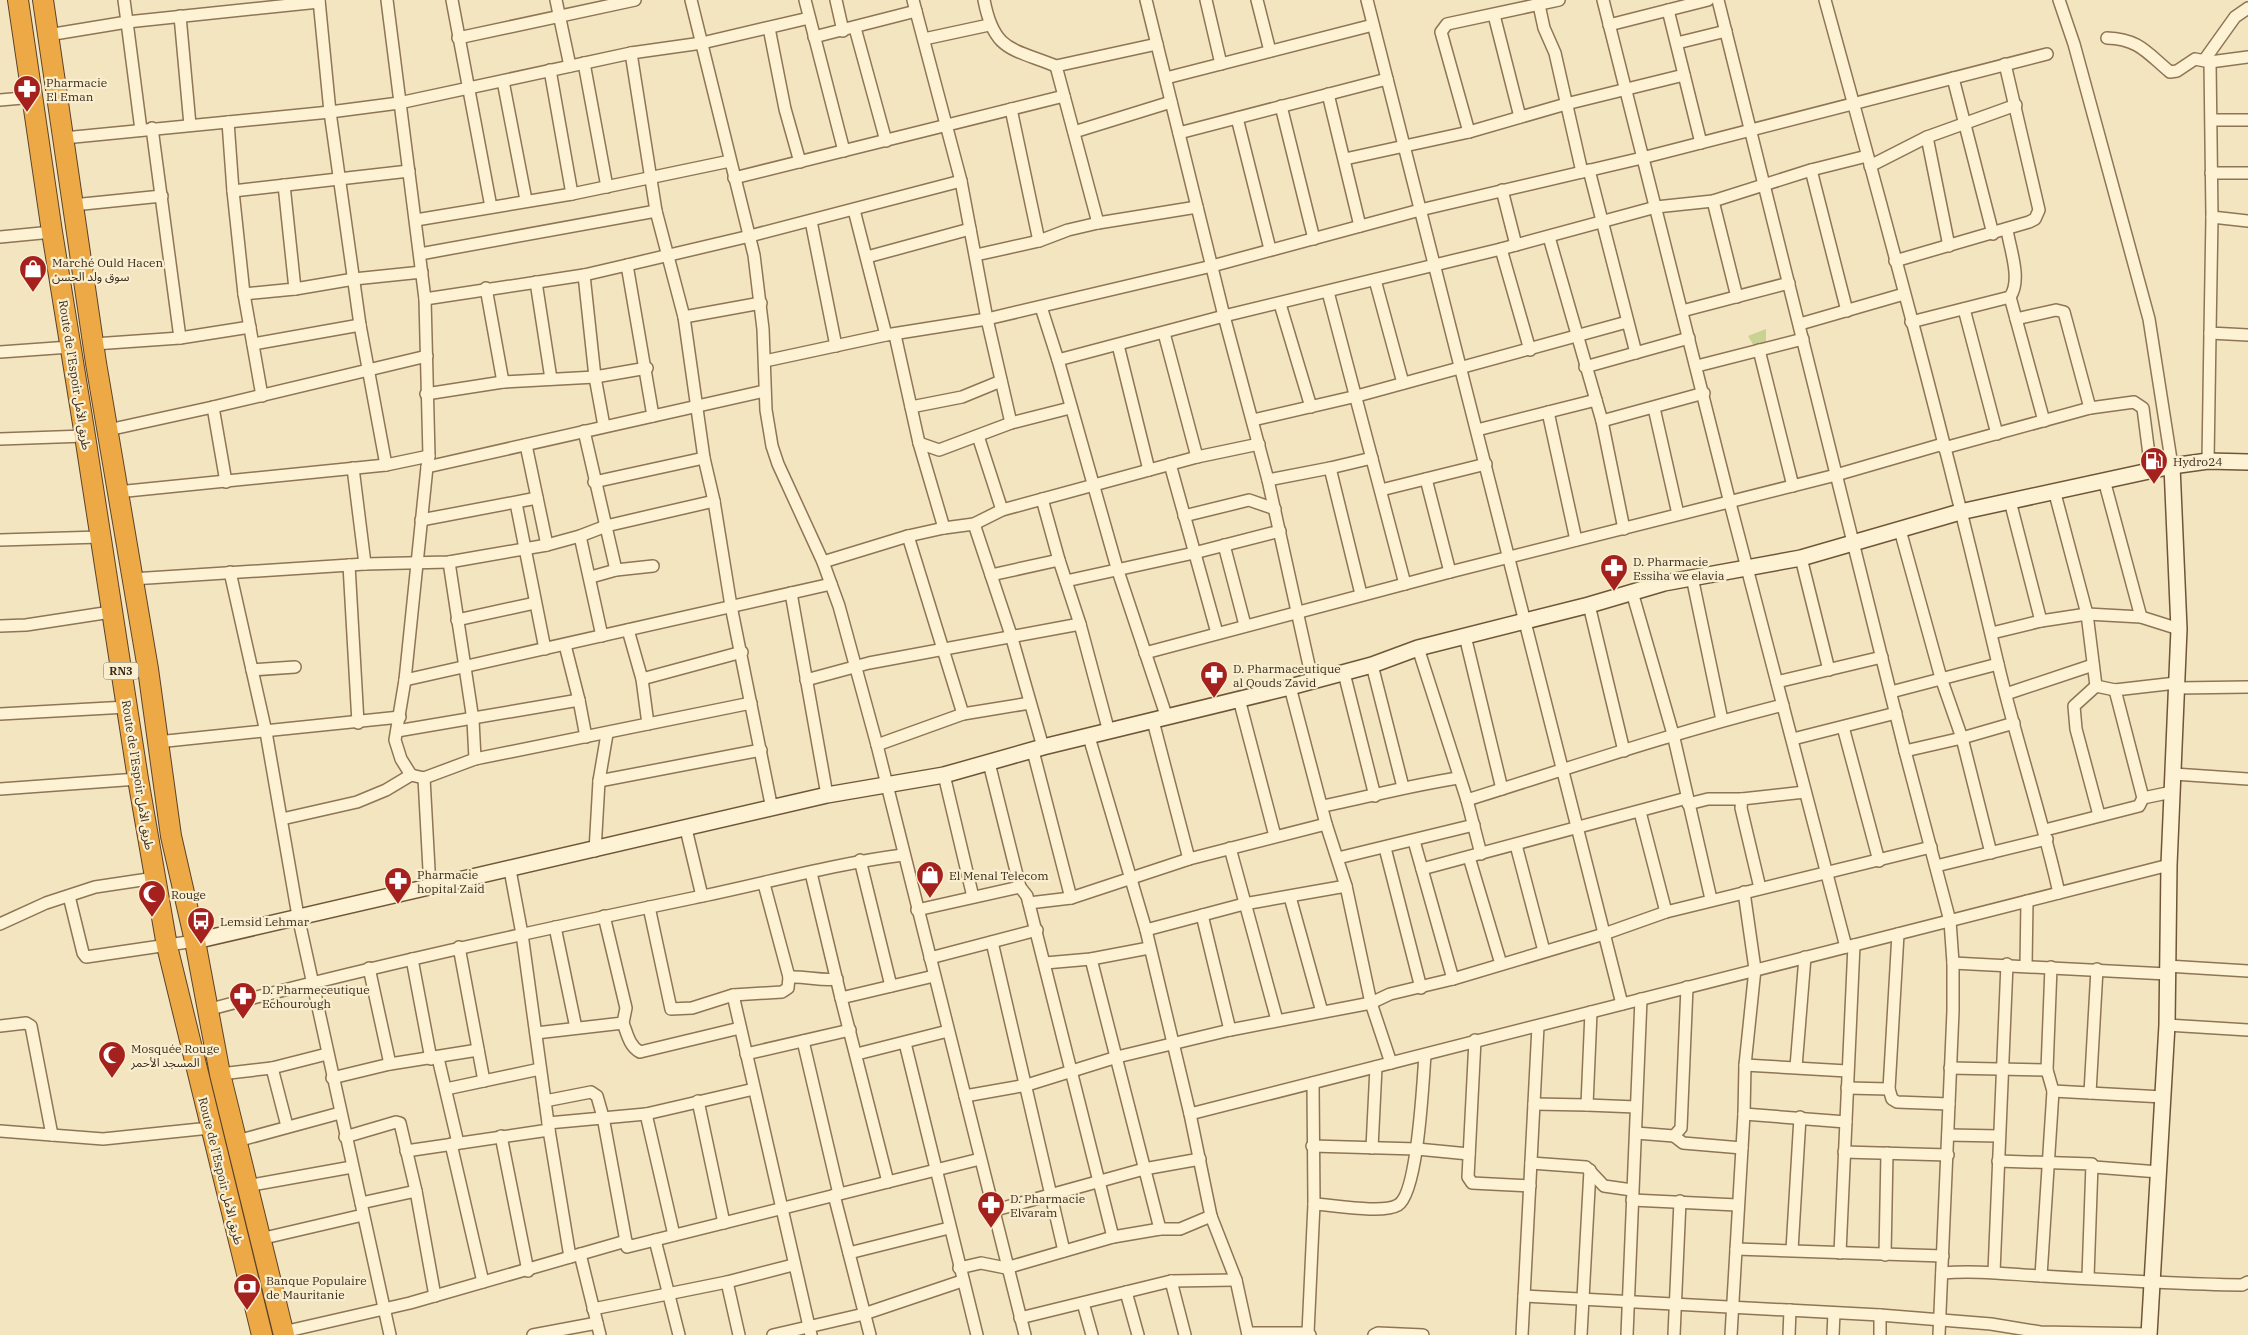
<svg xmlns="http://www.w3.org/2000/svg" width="2248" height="1335" font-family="'IBM Plex Serif','Noto Sans Arabic',serif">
<rect width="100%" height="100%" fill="#f3e5bf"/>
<polygon fill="#c9d292" points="1766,329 1766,343 1754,346 1748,336"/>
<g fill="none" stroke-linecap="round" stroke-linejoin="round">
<defs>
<g id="street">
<polyline points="319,0 330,112 360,325 386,465"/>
<polyline points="387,0 425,299 429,456 427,467"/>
<polyline points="452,0 491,207"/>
<polyline points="556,0 570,66"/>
<polyline points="691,0 754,255 763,329 766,410 772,446 778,464 823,562 839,606 877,745 1025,1335"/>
<polyline points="805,0 844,151"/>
<polyline points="836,0 843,31"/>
<polyline points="913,0 961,181 987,319 1011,423"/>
<path d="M984 0C994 52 1012 48 1056 66"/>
<polyline points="1146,0 1224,316 1268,480 1312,679"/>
<polyline points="1206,0 1221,64"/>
<polyline points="1257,0 1270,51"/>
<polyline points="1367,0 1622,1004"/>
<polyline points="1603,0 1730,503 1846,947"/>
<polyline points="1718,0 1905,751 1950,921 1953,963 1953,1011 1939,1335"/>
<path d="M1825 0C1886 221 1946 442 1998 664 2016 741 2042 816 2059 893"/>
<polyline points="2059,0 2074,44 2149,319 2172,466"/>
<polyline points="1539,5 1544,28 1555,53 1582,172"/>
<polyline points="1668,10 1701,143"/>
<polyline points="1494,15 1520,117"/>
<polyline points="180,16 190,125"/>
<polyline points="1609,25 1708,0"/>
<polyline points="769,28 785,109 800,162"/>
<polyline points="855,28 886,141"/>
<polyline points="48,35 127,22 124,0"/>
<polyline points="814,37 916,11"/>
<polyline points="458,38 635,0"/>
<path d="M2107 38C2139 39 2147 53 2170 72L2177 71 2195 59 2210 62 2212 217 2248 221"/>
<polyline points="924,39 989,25"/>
<polyline points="1677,43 1726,31"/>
<polyline points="631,53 656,211 684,317 704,458 714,501 731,606 772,809"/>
<polyline points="2205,59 2235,17 2248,8"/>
<polyline points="2210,62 2248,57"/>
<polyline points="584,63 607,187"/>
<polyline points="550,70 572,194"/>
<polyline points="1166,78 1373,25"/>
<polyline points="1953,78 1993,234"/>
<polyline points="503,81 526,200"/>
<polyline points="1328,94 1360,226"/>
<polyline points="0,100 34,97"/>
<polyline points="1281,106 1314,239"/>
<polyline points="1011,109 1039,241"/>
<polyline points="1237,118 1270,249"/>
<polyline points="2212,120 2248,120"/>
<polyline points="228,122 233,191 244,294 262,396"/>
<polyline points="152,128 180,338"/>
<polyline points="141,130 127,22 319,2"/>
<polyline points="1074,132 1171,102"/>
<polyline points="1469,132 1441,32 1447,24 1559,0"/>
<polyline points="1179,133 1387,79"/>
<polyline points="1927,137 1949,246"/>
<polyline points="64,138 330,112 399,103 631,53 702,43 809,18"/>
<polyline points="1345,159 1469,132 1566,104 1684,75"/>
<polyline points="1870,166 1927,137 2016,105"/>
<polyline points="1589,170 1636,353"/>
<polyline points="1811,170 1847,311"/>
<polyline points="2211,173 2248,173"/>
<polyline points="734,178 1064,96"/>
<polyline points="1502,190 1516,245"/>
<polyline points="233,191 409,171"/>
<polyline points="1713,201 1737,297"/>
<polyline points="73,205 162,196"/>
<polyline points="854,210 886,335"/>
<polyline points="2212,217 2210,333 2248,335"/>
<polyline points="416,220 572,194 730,161"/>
<polyline points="811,221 836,346"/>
<polyline points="1098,223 1056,66 1157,44"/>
<polyline points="0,237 52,232"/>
<polyline points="1549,237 1602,421 1624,529"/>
<polyline points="1501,249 1530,350"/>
<polyline points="420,254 656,211"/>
<polyline points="976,255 1039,241 1068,230 1098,223 1197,207"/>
<polyline points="867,257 970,229"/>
<polyline points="1895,261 2029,222 2035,219 2039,210 2005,64"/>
<polyline points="627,265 750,236 961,181"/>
<polyline points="584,275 595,377 604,426"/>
<polyline points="1375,280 1403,383"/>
<polyline points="536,282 551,379"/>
<polyline points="486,288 503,382"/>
<polyline points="295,289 354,279 422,272"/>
<polyline points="1328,292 1405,584"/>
<polyline points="244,294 295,289 284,185"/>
<polyline points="2010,297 2044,421"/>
<polyline points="425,299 584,275 627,265 653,416"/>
<polyline points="1280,304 1311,407"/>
<polyline points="1041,307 1058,360 1117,568 1167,718"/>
<polyline points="1964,309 1997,434"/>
<polyline points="1682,311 1789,283"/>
<polyline points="684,317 761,303"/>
<polyline points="2016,319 2056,310 2064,312 2090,408"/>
<path d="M1911 322 2010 297C2022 280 2010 249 2007 230"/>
<polyline points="1800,324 1904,294"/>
<polyline points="1164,333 1197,457"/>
<polyline points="895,335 919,443 944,528"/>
<polyline points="94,344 180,338 250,327"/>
<polyline points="253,344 360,325"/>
<polyline points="1118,345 1149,470"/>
<polyline points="1759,350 1793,486"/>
<polyline points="0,352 70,347"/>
<polyline points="1058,360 1224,316 1501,249 1656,207 1713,201 1811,170 1867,156"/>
<polyline points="765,361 886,335 987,319 1212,266 1420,210 1642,158 2047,54"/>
<polyline points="1697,366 1803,339"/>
<polyline points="1585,367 1689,338"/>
<polyline points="426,394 503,382 595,377 647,368"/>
<polyline points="213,407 427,356"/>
<polyline points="911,407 962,397 1001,381"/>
<polyline points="1654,408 1678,514"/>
<polyline points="1548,412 1576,540"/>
<polyline points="1253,420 1357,396 1627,322"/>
<polyline points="1602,421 1704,393"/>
<polyline points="108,430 213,407 226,482"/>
<polyline points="1477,430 1596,400"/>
<polyline points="584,431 616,570"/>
<polyline points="978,436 1002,510"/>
<polyline points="0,439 85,436"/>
<polyline points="919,443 939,450 1011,423 1070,408"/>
<polyline points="526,445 547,545"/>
<polyline points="1944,448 2090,408 2134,402 2143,408 2151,470"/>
<polyline points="2208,461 2210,333"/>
<polyline points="1170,464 1217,633"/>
<polyline points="353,468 365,564"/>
<polyline points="1426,479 1450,572"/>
<polyline points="1268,480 1330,468"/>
<polyline points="2104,480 2141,617"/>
<polyline points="594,482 704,458"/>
<polyline points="1381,490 1486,464"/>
<polyline points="2054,490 2087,614 2096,686"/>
<polyline points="117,492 386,465 429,456"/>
<polyline points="1042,499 1059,560"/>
<polyline points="516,503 545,649"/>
<polyline points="1184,516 1249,500 1275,509"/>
<polyline points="421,520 537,498"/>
<polyline points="974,524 1011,635 1043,747"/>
<polyline points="1900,530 1941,678 1962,738 1991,853"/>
<polyline points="580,536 602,636"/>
<polyline points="908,536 963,714"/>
<polyline points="0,540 100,537"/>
<polyline points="1224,545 1245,625"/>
<polyline points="1801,558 1829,670"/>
<polyline points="449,562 473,720 475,759"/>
<polyline points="823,562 908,536 944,528 974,524 1002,510 1197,457 1259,444"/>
<polyline points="349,565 358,723"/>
<polyline points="230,572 266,732 298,916 390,1335"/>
<polyline points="991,575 1059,560 1080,624 1109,732"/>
<polyline points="591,577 616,570 653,566"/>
<polyline points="1692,577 1722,720"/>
<polyline points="132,579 365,564 449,562 547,545 580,536 606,526 714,501"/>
<polyline points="1066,581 1194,553 1280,531"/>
<polyline points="1632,592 1673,734 1711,899"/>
<polyline points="791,593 827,795"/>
<polyline points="1361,594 1330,468 1372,458"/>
<polyline points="1589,605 1624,751"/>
<polyline points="457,620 535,603"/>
<polyline points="2041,621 2087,614 2141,617 2179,629"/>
<polyline points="0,626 26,625 111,612"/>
<polyline points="628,630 642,679 648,724"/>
<polyline points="1992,633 2041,621 2010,501"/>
<polyline points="1465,636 1502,789"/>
<polyline points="565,645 579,700 586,737"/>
<polyline points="1418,648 1467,800 1481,854"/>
<polyline points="1145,653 1450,572 1836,475 1943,444"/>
<polyline points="1372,665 1403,787"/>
<polyline points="252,670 295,667"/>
<polyline points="1344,673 1375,796"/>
<polyline points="642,679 742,652"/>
<polyline points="405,680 831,584"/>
<polyline points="806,680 869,663 1080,624"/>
<polyline points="1777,682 1882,657"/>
<polyline points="1290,687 1326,824 1346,886 1371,1003 1391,1063"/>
<polyline points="2177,688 2248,687"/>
<polyline points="1891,692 1998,664"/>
<polyline points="2006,694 2093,665"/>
<polyline points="1239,699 1275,836"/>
<polyline points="0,714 127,707"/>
<polyline points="1153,721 1189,859"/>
<polyline points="1843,727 1879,861"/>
<polyline points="397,731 579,700"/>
<polyline points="1089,737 1146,930 1190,1114 1211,1216 1236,1280 1248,1335"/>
<polyline points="1793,739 1896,713"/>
<polyline points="157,742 400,717"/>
<polyline points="877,745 963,714 1030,703"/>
<polyline points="1033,751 1071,898"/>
<polyline points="1905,751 1962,738 2014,723"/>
<polyline points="989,763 1020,887"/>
<polyline points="2174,774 2248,779"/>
<polyline points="411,775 401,759 395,740 405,680 427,467 764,391"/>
<polyline points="944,775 973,897"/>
<polyline points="424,778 430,888"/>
<polyline points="599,781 761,750"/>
<polyline points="0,789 138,779"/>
<polyline points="2143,798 2172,792"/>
<path d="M1467 800C1572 767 1676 732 1783 705"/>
<polyline points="1688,804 1708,799 1742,799"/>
<path d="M1323 806C1368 797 1412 785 1458 778"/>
<polyline points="1640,812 1666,912"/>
<polyline points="2099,815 2076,729 2074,706 2096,686 2115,690"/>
<polyline points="282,819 357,802 386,790 411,775 424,778 475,759 751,703"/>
<polyline points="686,829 702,896"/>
<polyline points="2045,830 2139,806 2143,798 2115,690 2176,683"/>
<polyline points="1414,841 1453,979"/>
<polyline points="1516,845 1544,951"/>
<polyline points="1230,848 1277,1020"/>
<polyline points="1385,848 1421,988"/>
<polyline points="595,851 599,781 607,734"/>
<polyline points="1469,857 1501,964"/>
<polyline points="1338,858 1474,825"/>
<polyline points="860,860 891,986"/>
<polyline points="1936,866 2047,839"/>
<polyline points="1422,869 1687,798"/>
<polyline points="510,870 522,934 549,1130 570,1257"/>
<polyline points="811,873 841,998"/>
<polyline points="1760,888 1741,808 1742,799 1805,792"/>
<polyline points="69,896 83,953 86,957 195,941"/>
<polyline points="1290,897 1322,1012"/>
<polyline points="1029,903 1071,898 1189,859 1326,824"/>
<polyline points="649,907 671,1009 692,1008 733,995 782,992 788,988 789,977 764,884"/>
<polyline points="917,910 1020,887 1027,896 1113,1237"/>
<polyline points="1202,915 1230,1030"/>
<polyline points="0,924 46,903 95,887 155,878"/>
<polyline points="555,927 576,1028"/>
<polyline points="1146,930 1244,904 1346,886"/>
<polyline points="1898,934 1889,1089 1892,1099 1897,1102 1949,1104"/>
<polyline points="992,942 1064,1251"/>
<polyline points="459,947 484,1081"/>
<polyline points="930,958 1037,930"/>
<polyline points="412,959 431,1059"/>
<polyline points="1091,959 1160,1229"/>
<polyline points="1045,963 1091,959 1149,948"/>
<polyline points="1953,963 2167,974"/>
<polyline points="2026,966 2027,901"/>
<polyline points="2167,966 2248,971"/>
<polyline points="369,968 390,1064"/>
<path d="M789 977C806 976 820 981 837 979"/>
<polyline points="733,995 811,1335"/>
<path d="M207 1010C368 967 530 932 693 898 763 884 832 864 903 855"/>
<path d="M623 1023C627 1033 629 1046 640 1052L740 1028"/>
<polyline points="2167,1025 2248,1030"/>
<polyline points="0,1026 26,1023 31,1026 52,1135"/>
<polyline points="536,1033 623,1023 626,1008 604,916"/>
<polyline points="1475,1040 1468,1177 1472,1183 1530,1186"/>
<polyline points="803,1041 839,1194"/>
<polyline points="905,1043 977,1335"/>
<polyline points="746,1054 850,1030"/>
<polyline points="857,1054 948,1031"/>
<polyline points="438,1058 458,1143"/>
<polyline points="1745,1065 1847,1071"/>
<polyline points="1796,1067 1805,957"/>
<polyline points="1950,1068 2047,1070"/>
<polyline points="220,1074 272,1068"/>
<polyline points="332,1078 390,1064 478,1050"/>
<polyline points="1847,1088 1889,1089"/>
<polyline points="446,1089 540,1069"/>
<polyline points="2053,1091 2163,1097"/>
<polyline points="2090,1093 2097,969"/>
<polyline points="965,1096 1027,1085 1117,1057 1230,1030 1371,1003 1390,994 1453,979 1604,934 1666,912 1931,847"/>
<polyline points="545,1101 591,1092 597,1096 603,1117 627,1247 980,1159"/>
<polyline points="698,1101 724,1223"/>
<polyline points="1534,1104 1587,1105 1591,1012"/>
<polyline points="1587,1105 1636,1107"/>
<polyline points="646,1114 674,1235"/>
<polyline points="1190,1114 2169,865"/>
<polyline points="1744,1114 1846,1122"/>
<polyline points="548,1123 646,1114 754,1089"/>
<polyline points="287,1126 272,1068 327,1054"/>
<polyline points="0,1131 103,1139 210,1128"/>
<polyline points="1636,1133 1674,1136 1681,1128 1687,987"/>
<polyline points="1948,1135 1999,1136"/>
<polyline points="501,1136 528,1271"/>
<polyline points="1674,1136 1683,1143 1742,1148"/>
<polyline points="345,1137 396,1122 400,1123 416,1191 435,1296"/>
<polyline points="237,1141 340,1113"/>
<polyline points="451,1144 483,1282"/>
<polyline points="1312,1146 1417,1149 1469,1154"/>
<polyline points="1372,1148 1376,1067"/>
<polyline points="406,1151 549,1130"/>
<polyline points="1844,1152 1948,1155"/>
<polyline points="1998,1161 2092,1164 2088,1277"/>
<polyline points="1531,1163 1586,1167 1604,1186 1632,1190"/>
<polyline points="2094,1167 2159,1172"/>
<polyline points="888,1182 841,998 934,976"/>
<polyline points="246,1186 352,1167"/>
<polyline points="834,1195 870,1335"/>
<polyline points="1632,1200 1737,1205"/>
<polyline points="361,1203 416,1191"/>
<path d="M1314 1204C1333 1205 1383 1214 1398 1205 1418 1193 1423 1080 1425 1055"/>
<polyline points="992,1211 1144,1169 1200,1159"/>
<polyline points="260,1239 363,1215"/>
<polyline points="655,1240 679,1335"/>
<polyline points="1736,1249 1943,1256"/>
<polyline points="1792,1250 1800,1117"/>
<polyline points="849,1253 949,1228"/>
<polyline points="1840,1253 1854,945"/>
<polyline points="580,1254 600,1335"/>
<polyline points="1885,1255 1887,1153"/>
<polyline points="959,1268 981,1263 1006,1268 1113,1237 1160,1229 1180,1229 1211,1216"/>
<polyline points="1994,1272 2007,964"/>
<path d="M1942 1273C1975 1270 2007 1274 2041 1276 2108 1280 2175 1284 2242 1285L2248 1282"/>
<polyline points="2041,1276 2053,1091 2047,1070 2051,967"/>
<polyline points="1171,1281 1185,1335"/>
<polyline points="727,1282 739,1335"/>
<polyline points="1126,1292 1138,1335"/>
<polyline points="1524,1296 1880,1315 1991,1324 2040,1332 2149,1334"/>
<polyline points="1083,1303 1092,1335"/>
<polyline points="593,1309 727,1282 793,1265"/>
<polyline points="1020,1318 1171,1281 1236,1280"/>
<polyline points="283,1332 410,1303 626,1241"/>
<polyline points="1248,1333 1308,1333 1310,1335"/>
<polyline points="1308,1333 1314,1204 1313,1083"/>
<polyline points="533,1335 597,1323"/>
<polyline points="773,1335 864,1314 962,1281"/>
<polyline points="1374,1335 1378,1333 1423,1335"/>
<polyline points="1522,1335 1538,1026"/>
<polyline points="1581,1335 1590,1170"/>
<polyline points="1627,1335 1641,999"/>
<polyline points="1674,1335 1680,1201"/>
<polyline points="1731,1335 1744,1114 1745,1065 1755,969 1744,892"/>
<polyline points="1789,1335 1790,1310"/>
<polyline points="1833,1335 1834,1313"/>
<polyline points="1880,1335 1880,1315"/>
</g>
<g id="secondary">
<polyline points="195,941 827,795 944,775 1043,747 1290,687 1372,665 1418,648 1589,605 1664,583 1801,558 1960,512 2172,466 2208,461 2248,462"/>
<polyline points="2149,1335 2167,1025 2169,865 2179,629 2172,466"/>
</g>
<g id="highway">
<polyline points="18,0 52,232 85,436 138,779 167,946 262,1335"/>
<polyline points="43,0 96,363 148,669 171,836 195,941 220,1074 284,1335"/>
</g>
</defs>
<use href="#street" stroke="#8e7555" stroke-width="14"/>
<use href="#secondary" stroke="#705638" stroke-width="18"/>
<use href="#highway" stroke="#5b422a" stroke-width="22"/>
<use href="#street" stroke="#fdf2d3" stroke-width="11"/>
<use href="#secondary" stroke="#fdf2d3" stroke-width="15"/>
<use href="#highway" stroke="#eda945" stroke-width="20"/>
</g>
<defs>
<symbol id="pharmacy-pin" viewBox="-11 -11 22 30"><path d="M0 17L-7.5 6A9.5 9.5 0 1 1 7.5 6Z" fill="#a4211e" stroke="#f9efd0"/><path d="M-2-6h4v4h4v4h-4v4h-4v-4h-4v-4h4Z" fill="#fff"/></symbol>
<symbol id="shop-pin" viewBox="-11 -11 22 30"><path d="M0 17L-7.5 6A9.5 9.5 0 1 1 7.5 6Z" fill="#a4211e" stroke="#f9efd0"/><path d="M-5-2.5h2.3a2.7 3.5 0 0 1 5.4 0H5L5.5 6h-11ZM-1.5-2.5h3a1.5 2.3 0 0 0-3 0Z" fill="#fff"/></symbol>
<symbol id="fuel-pin" viewBox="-11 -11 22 30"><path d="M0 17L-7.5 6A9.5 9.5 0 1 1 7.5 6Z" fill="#a4211e" stroke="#f9efd0"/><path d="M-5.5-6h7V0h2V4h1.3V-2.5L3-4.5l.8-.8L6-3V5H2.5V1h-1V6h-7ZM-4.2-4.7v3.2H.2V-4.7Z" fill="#fff"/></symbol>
<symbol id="mosque-pin" viewBox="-11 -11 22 30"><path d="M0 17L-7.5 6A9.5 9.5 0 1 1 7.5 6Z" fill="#a4211e" stroke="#f9efd0"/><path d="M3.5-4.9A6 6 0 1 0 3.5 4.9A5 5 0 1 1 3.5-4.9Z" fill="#fff"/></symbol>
<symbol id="bus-pin" viewBox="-11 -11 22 30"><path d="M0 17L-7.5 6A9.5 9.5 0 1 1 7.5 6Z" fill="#a4211e" stroke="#f9efd0"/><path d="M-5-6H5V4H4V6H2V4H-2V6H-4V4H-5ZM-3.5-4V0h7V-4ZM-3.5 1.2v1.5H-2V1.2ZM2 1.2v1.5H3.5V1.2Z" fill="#fff"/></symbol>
<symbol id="bank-pin" viewBox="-11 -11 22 30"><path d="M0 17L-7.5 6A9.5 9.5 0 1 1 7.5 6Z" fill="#a4211e" stroke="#f9efd0"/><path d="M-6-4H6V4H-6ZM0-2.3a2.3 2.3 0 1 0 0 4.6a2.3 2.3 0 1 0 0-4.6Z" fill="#fff"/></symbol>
</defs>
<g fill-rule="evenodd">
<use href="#pharmacy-pin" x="11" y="73" width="32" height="43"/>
<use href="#shop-pin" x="17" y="253" width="32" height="43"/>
<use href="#fuel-pin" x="2138" y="445" width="32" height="43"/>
<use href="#pharmacy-pin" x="1598" y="552" width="32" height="43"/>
<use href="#pharmacy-pin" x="1198" y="659" width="32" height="43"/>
<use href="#shop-pin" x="914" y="859" width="32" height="43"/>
<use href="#pharmacy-pin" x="382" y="865" width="32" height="43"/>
<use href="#mosque-pin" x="136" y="878" width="32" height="43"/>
<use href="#bus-pin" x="185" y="905" width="32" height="43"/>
<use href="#pharmacy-pin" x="227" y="980" width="32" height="43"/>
<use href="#mosque-pin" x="96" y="1039" width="32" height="43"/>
<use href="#pharmacy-pin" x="975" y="1189" width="32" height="43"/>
<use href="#bank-pin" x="231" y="1271" width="32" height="43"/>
</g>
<g text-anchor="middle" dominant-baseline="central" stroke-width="4.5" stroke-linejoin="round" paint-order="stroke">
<rect fill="#f9efd0" stroke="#756651" stroke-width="1" x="103.5" y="662.5" width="35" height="17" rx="4"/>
<g font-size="11" font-weight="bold" fill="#3c2c1b">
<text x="121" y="671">RN3</text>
</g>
<g font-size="12" fill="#3c2c1b" stroke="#f9efd0" text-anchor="start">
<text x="46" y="82">Pharmacie<tspan x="46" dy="14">El Eman</tspan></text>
<text x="52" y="262">Marché Ould Hacen<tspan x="52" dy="14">سوق ولد الحسن</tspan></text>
<text x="2173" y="461">Hydro24</text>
<text x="1633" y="561">D. Pharmacie<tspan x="1633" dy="14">Essiha we elavia</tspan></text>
<text x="1233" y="668">D. Pharmaceutique<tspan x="1233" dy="14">al Qouds Zavid</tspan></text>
<text x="417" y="874">Pharmacie<tspan x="417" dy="14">hopital Zaid</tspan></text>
<text x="949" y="875">El Menal Telecom</text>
<text x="171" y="894">Rouge</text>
<text x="220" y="921">Lemsid Lehmar</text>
<text x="262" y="989">D. Pharmeceutique<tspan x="262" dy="14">Echourough</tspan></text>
<text x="131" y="1048">Mosquée Rouge<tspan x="131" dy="14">المسجد الأحمر</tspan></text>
<text x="1010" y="1198">D. Pharmacie<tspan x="1010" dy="14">Elvaram</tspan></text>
<text x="266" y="1280">Banque Populaire<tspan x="266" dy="14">de Mauritanie</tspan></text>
</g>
<g font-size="12" fill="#3c2c1b" stroke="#f9efd0">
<text transform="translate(75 375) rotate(81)">Route de l’Espoir طريق الأمل</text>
<text transform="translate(138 775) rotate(81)">Route de l’Espoir طريق الأمل</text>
<text transform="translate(221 1171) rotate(76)">Route de l’Espoir طريق الأمل</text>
</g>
</g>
</svg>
